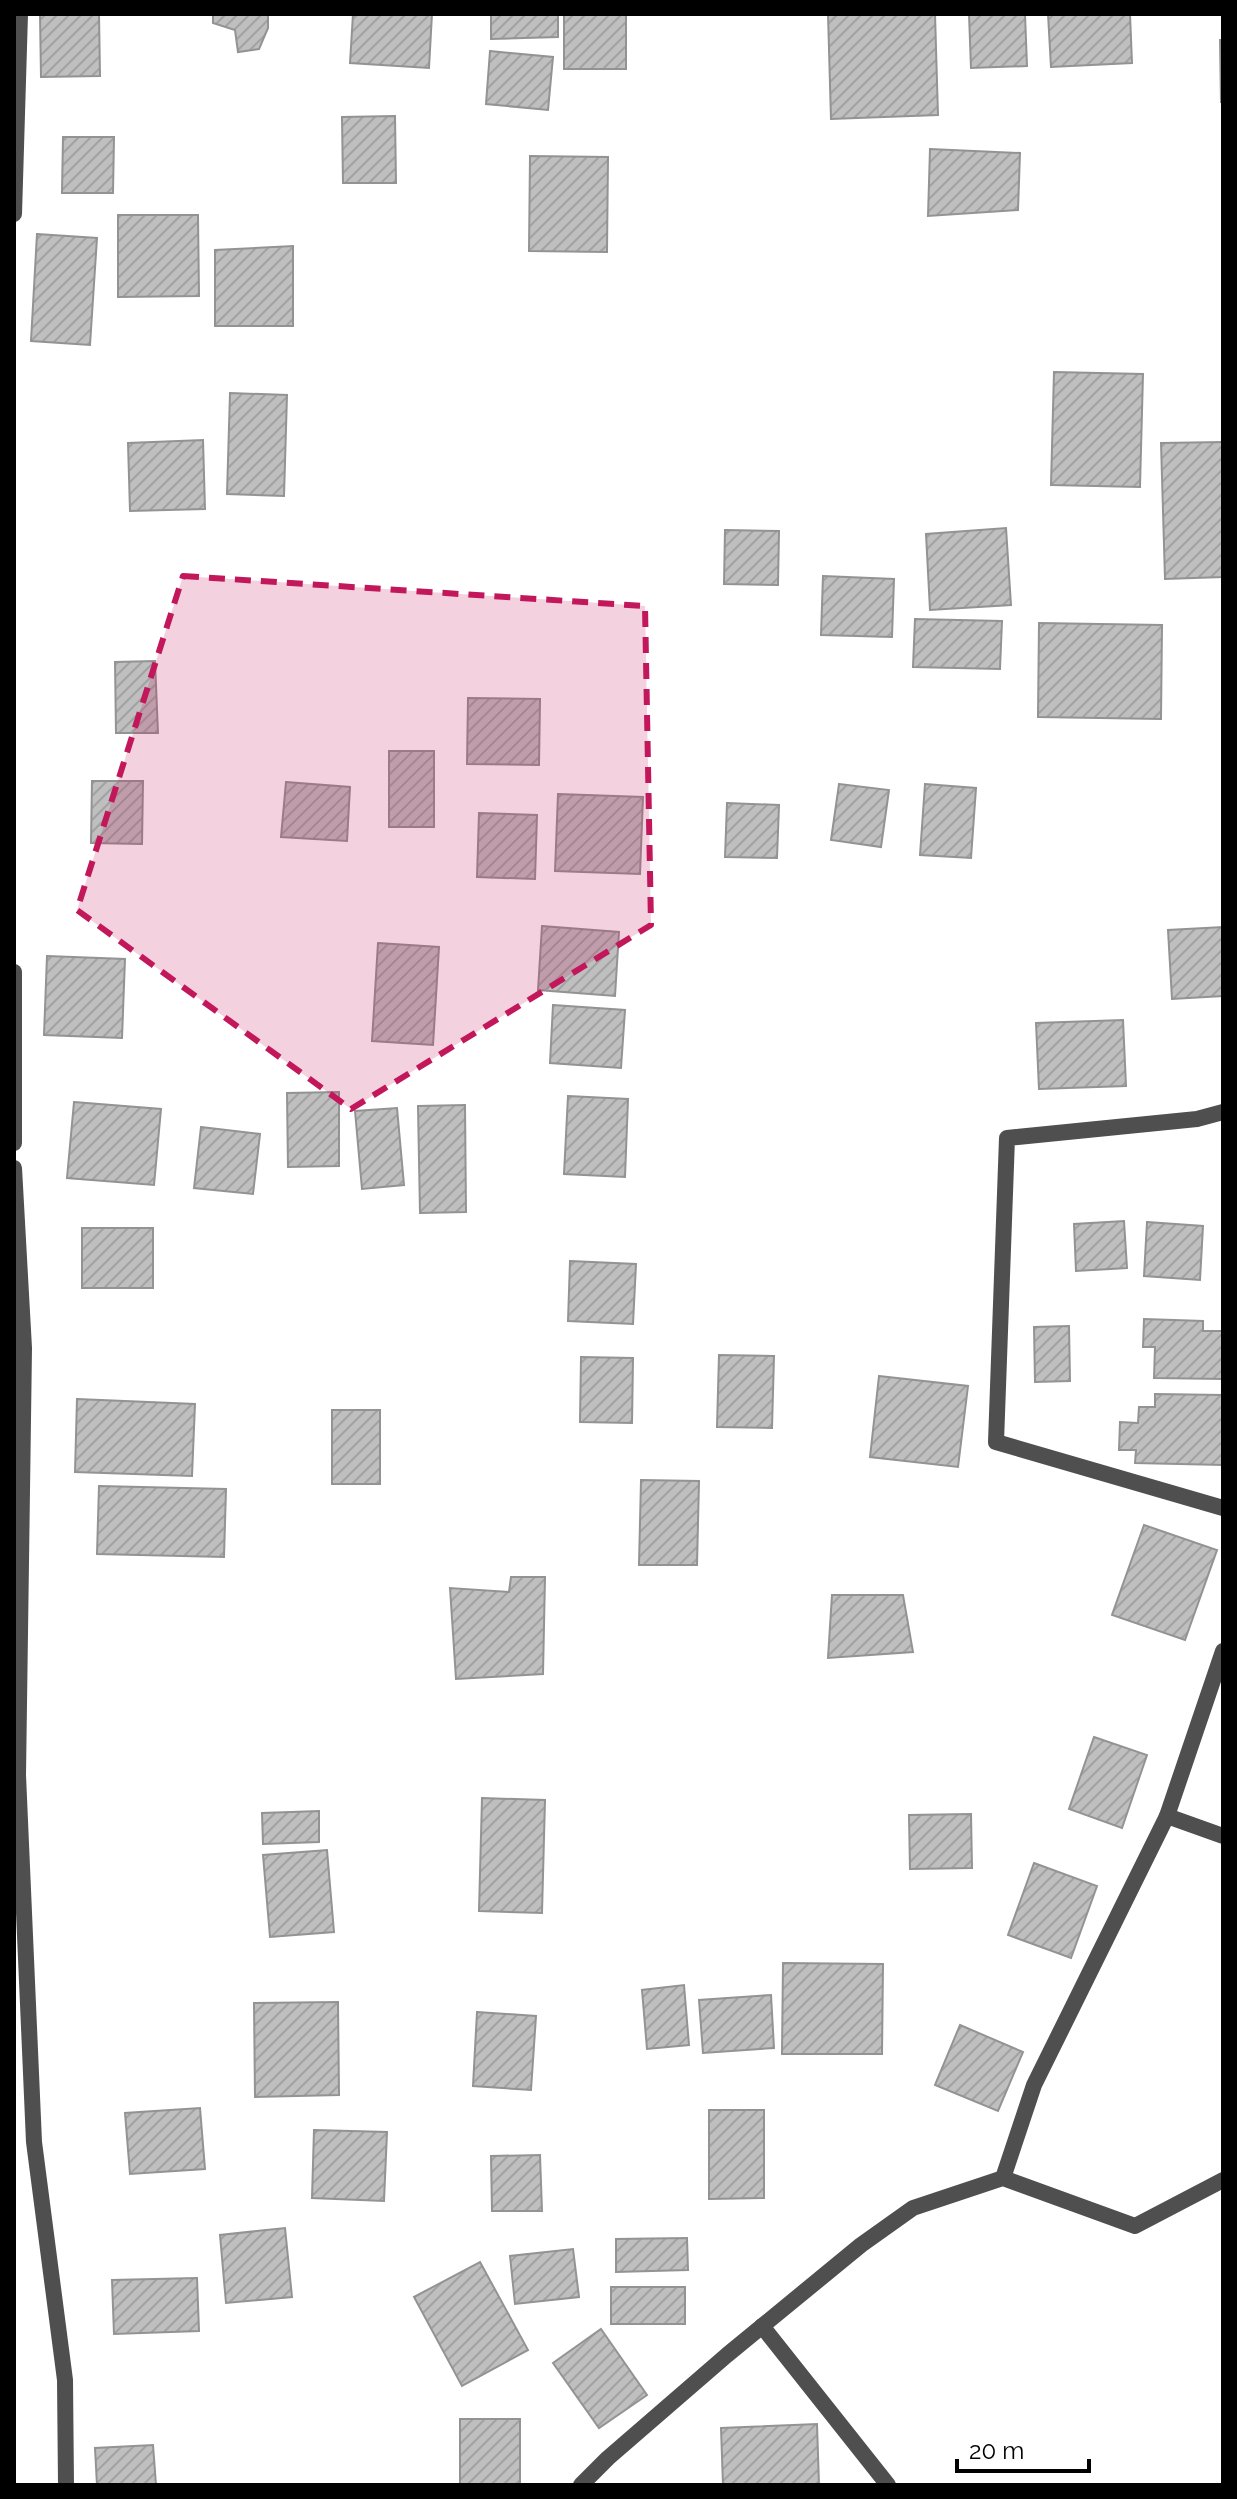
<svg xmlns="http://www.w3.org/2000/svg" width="1237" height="2499" font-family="Raleway,sans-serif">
<defs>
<pattern id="building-hatch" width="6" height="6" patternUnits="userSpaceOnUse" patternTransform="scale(2)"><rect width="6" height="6" fill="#bfbfbf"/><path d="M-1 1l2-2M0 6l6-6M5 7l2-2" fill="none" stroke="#a2a2a2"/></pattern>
</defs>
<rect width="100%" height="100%" fill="#fff"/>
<g fill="url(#building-hatch)" stroke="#939393" stroke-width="2">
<polygon points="40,14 99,14 100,76 41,77"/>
<polygon points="213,14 268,14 268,28 259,49 238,52 235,30 213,23"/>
<polygon points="353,14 432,14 429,68 350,63"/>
<polygon points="491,14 558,14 558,37 491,39"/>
<rect x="564" y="14" width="62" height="55"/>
<polygon points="828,14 935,14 938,115 831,119"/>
<polygon points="969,14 1025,14 1027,66 971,68"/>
<polygon points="1048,14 1130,14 1132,63 1051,67"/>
<polygon points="1220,40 1223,40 1223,102 1221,102"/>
<polygon points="490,51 553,57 548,110 486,104"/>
<polygon points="395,116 396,183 343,183 342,117"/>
<polygon points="63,137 114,137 113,193 62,193"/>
<polygon points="930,149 1020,153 1018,210 928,216"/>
<polygon points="530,156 608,157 607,252 529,251"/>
<polygon points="118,215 198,215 199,296 118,297"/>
<polygon points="37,234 97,238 90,345 31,341"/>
<polygon points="293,246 293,326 215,326 215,250"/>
<polygon points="1054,372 1143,374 1140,487 1051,485"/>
<polygon points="230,393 287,395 284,496 227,494"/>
<polygon points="203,440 205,509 130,511 128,443"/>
<polygon points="1223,442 1223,577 1165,579 1161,443"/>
<polygon points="1006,528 1011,605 930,610 926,534"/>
<polygon points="725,530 779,531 778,585 724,584"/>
<polygon points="823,576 894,579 892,637 821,635"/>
<polygon points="915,619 1002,621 1000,669 913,667"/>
<polygon points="1039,623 1162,625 1161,719 1038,717"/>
<polygon points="155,661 158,733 116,733 115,662"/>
<polygon points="468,698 540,699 539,765 467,764"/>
<rect x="389" y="751" width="45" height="76"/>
<polygon points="92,781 143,781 142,844 91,843"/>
<polygon points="286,782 350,787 347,841 281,837"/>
<polygon points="839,784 889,790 881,847 831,840"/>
<polygon points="925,784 976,788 971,858 920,855"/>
<polygon points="558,794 643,797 640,874 555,871"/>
<polygon points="727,803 779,805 777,858 725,857"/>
<polygon points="479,813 537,815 535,879 477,877"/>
<polygon points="542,926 619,932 615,996 538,990"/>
<polygon points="1223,927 1223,996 1172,999 1168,930"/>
<polygon points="378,943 439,947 433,1045 372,1041"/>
<polygon points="47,956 125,959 122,1038 44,1035"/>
<polygon points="553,1005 625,1010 621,1068 550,1063"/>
<polygon points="1123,1020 1126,1086 1039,1089 1036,1023"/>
<polygon points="339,1092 339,1166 288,1167 287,1093"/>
<polygon points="568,1096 628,1099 625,1177 564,1174"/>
<polygon points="74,1102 161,1109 154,1185 67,1178"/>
<polygon points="465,1105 466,1212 420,1213 418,1106"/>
<polygon points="397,1108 404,1185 362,1189 355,1111"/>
<polygon points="201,1127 260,1134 253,1194 194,1188"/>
<polygon points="1124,1221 1127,1268 1076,1271 1074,1224"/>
<polygon points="1147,1222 1203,1226 1200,1280 1144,1276"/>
<rect x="82" y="1228" width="71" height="60"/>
<polygon points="570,1261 636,1264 633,1324 568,1321"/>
<polygon points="1144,1319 1203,1321 1203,1331 1223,1331 1223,1379 1154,1378 1155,1347 1143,1347"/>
<polygon points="1069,1326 1070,1381 1035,1382 1034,1327"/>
<polygon points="719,1355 774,1356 772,1428 717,1427"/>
<polygon points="581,1357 633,1358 632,1423 580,1422"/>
<polygon points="879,1376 968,1386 958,1467 870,1457"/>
<polygon points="1155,1394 1223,1395 1223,1465 1135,1463 1136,1450 1119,1450 1120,1422 1138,1423 1139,1407 1155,1407"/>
<polygon points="77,1399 195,1404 192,1476 75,1472"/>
<rect x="332" y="1410" width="48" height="74"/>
<polygon points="641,1480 699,1481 697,1565 639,1565"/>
<polygon points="99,1486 226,1489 224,1557 97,1554"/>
<polygon points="1144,1525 1217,1550 1185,1640 1112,1615"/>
<polygon points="511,1577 545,1577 543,1674 456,1679 450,1588 509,1592"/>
<polygon points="832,1595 903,1595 913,1652 828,1658"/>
<polygon points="1094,1737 1147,1755 1122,1828 1069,1809"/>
<polygon points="482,1798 545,1800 542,1913 479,1911"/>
<polygon points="319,1811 319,1842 263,1844 262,1813"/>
<polygon points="971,1814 972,1868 910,1869 909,1815"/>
<polygon points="327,1850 334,1932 270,1937 263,1855"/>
<polygon points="1034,1863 1097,1886 1071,1958 1008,1935"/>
<polygon points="783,1963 883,1964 882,2054 782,2054"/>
<polygon points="684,1985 689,2045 647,2049 642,1990"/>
<polygon points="771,1995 774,2048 703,2053 699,2000"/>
<polygon points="338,2002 339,2095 255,2097 254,2003"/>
<polygon points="477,2012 536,2016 531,2090 473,2086"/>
<polygon points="960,2025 1023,2052 998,2111 935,2085"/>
<polygon points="200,2108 205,2169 130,2174 125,2113"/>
<polygon points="709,2110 764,2110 764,2198 709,2199"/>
<polygon points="314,2130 387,2132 384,2201 312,2198"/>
<polygon points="540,2155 542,2211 492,2211 491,2156"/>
<polygon points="285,2228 292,2297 226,2303 220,2235"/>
<polygon points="687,2238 688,2270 616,2272 616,2239"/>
<polygon points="573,2249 579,2297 515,2304 510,2256"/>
<polygon points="480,2262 528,2350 462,2386 414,2297"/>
<polygon points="197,2278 199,2331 114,2334 112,2280"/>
<rect x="611" y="2287" width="74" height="37"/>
<polygon points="601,2329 647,2395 599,2428 553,2363"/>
<rect x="460" y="2419" width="60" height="66"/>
<polygon points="817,2424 819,2485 723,2485 721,2428"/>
<polygon points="153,2445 156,2485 97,2485 95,2448"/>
</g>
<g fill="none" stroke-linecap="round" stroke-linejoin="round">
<g stroke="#4f4f4f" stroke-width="16">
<polyline points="14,214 20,14"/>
<polyline points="14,972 14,1143"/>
<polyline points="1223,1112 1197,1119 1007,1138 996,1442 1223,1508"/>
<polyline points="14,1168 24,1348 18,1775 34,2142 65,2380 66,2485"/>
<polyline points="1223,1651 1167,1816 1223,1836"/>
<polyline points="1003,2178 1034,2085 1167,1816"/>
<polyline points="762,2326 888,2485"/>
<polyline points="581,2485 608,2458 727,2355 861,2245 913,2208 1003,2178 1135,2226 1223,2180"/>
</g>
</g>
<path fill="#c2185b" fill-opacity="0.2" stroke="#c2185b" stroke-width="6" stroke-dasharray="16 10" stroke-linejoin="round" d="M183 576 645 606 651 925 351 1109 77 910Z"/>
<rect width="1237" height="2499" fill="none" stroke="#000000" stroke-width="32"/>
<path d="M957 2459v12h132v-12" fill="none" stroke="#000000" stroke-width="4"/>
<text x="969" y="2459" font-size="24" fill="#000000" stroke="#ffffff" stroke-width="6" paint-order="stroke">20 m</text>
</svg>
